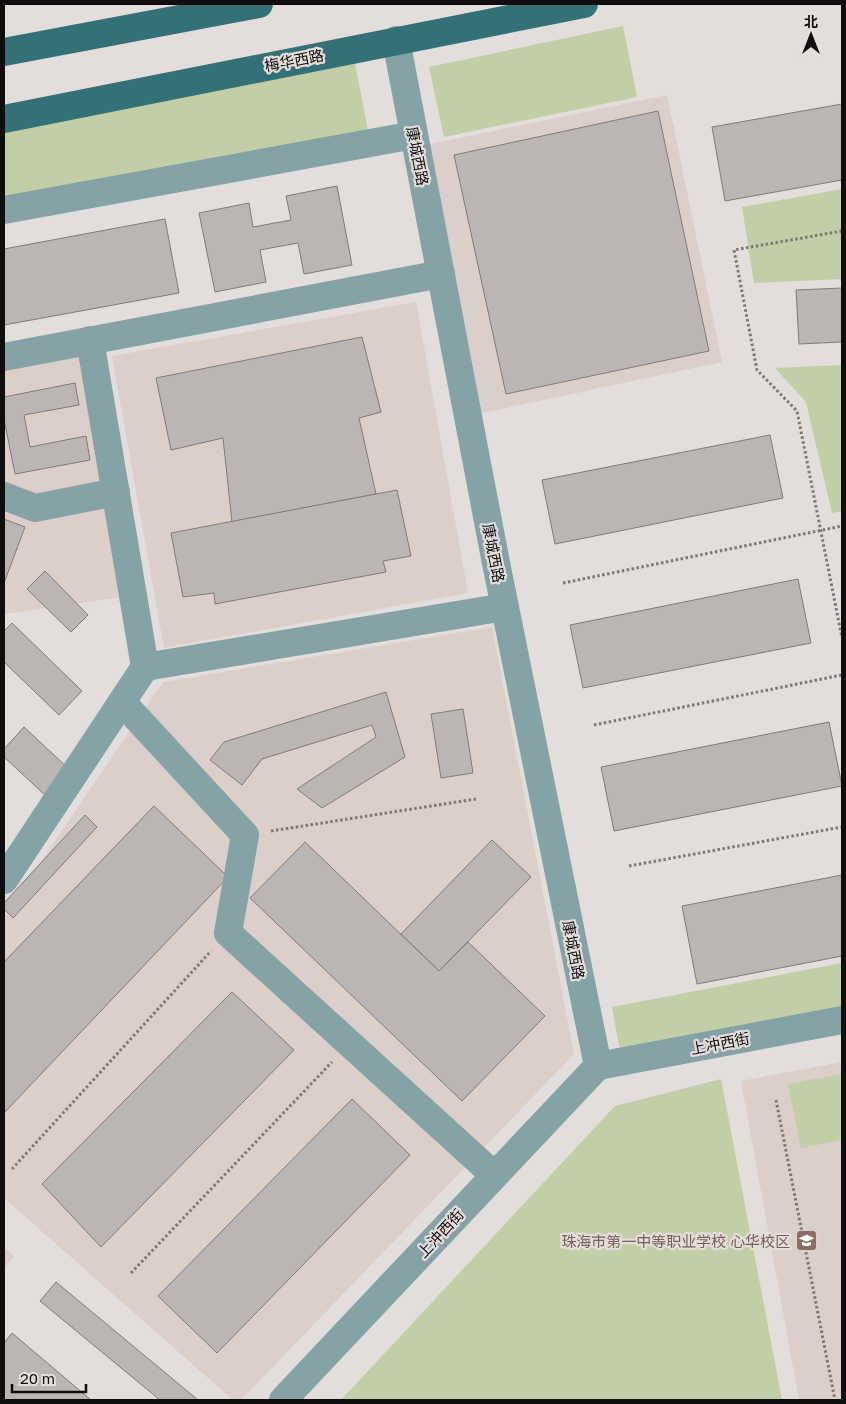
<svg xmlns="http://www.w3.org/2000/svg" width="846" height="1404" font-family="'Golos Text','Noto Sans SC',sans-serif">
<rect width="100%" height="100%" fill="#e3dddb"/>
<g fill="#dccec9">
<polygon points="667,95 722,362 478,414 426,145"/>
<polygon points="416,302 468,593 164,648 112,356"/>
<polygon points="84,353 122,597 4,614 4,368"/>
<polygon points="492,627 574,1054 241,1400 233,1400 4,1198 4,916 163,682"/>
<polygon points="842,1062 842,1400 799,1400 741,1081"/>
<polygon points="4,1247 14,1256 4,1268"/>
</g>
<g fill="#c2cea5">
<polygon points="623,26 637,97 444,137 429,67"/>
<polygon points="355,63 368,131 4,199 4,128"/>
<polygon points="842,189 842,279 754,283 742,207"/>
<polygon points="842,365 842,511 832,513 806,402 775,368"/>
<polygon points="842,963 842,1009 620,1051 612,1007"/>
<polygon points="842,1074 842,1140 801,1148 788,1084"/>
<polygon points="721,1079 782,1400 341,1400 615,1106"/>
</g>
<g fill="#bbb6b3" stroke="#7f7b78">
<polygon points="842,104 842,180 725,201 712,127"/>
<polygon points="658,111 709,351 506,394 454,155"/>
<polygon points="337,186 352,265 304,274 298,243 260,250 266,282 215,292 199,213 249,203 253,227 291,220 286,196"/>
<polygon points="165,219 179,293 4,325 4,249"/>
<polygon points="842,288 842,342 799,344 796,290"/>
<polygon points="362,337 381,412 359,418 376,494 232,522 223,438 171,450 156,378"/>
<polygon points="75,383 79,405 24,415 30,447 86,436 90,460 15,474 4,419 4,397"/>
<polygon points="770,435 783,498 555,544 542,480"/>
<polygon points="397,490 411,556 383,561 386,572 215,604 214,593 183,597 171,533"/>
<polygon points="4,519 25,527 4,583"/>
<polygon points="45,571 88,615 71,632 27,589"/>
<polygon points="798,579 811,643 583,688 570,625"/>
<polygon points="12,623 82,691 59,715 4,662 4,631"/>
<polygon points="386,692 405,757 322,808 297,789 376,737 372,725 262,759 242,785 210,760 224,742"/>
<polygon points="463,709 473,773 441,778 431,714"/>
<polygon points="829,722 842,786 614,831 601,767"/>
<polygon points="24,727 70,770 46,796 4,757 4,749"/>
<polygon points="154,806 228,877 4,1113 4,962"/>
<polygon points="85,815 97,827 13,918 4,909 4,903"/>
<polygon points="492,840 531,877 439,971 401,934"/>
<polygon points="305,842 439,971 468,942 545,1016 462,1101 250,898"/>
<polygon points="842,875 842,956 697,984 682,906"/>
<polygon points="232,992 294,1050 101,1247 42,1184"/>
<polygon points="352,1099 410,1155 217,1353 158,1296"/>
<polygon points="56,1282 198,1400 160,1400 40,1301"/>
<polygon points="12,1333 91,1400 4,1400 4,1343"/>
</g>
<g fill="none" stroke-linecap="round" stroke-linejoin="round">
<g stroke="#7c7877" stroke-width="3" stroke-dasharray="2.5 2.5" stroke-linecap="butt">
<polyline points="842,231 734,250 757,370 797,411 842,638"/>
<polyline points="563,583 842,526"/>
<polyline points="594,725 842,675"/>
<polyline points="271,831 476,799"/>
<polyline points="629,866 842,827"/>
<polyline points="776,1100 835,1400"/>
<polyline points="12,1169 211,951"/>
<polyline points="131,1273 332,1062"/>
</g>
<g stroke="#85a3a6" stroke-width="28">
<polyline points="396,40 496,563 598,1066"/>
<polyline points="4,210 414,135"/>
<polyline points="90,340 145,667 505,607"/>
<polyline points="4,357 441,274"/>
<polyline points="4,496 35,508 116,492"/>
<polyline points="122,702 245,835 228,933 494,1175"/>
<polyline points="4,880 145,667"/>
<polyline points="598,1066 842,1020"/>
<polyline points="283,1400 598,1066"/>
</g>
<g stroke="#337176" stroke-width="28">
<polyline points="4,52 259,4"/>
<polyline points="4,119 584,4"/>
</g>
</g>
<defs>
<symbol id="school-square" viewBox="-11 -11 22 22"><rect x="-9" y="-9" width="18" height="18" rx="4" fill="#8d6e63" stroke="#e3dddb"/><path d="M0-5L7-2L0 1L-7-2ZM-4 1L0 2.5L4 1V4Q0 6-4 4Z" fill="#fff"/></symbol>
</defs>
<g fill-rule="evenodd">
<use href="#school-square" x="794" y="1228" width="25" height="25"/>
</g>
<g text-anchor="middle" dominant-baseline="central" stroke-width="4.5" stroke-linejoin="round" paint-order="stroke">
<g font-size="15" fill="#0f0d0d" stroke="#e3dddb">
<text transform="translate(294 60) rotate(-11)">梅华西路</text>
<text transform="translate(418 156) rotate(79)">康城西路</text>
<text transform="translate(494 553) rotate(79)">康城西路</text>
<text transform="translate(574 950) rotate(79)">康城西路</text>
<text transform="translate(720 1043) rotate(-11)">上冲西街</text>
<text transform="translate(440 1233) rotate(-47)">上沖西街</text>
</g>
<g font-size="15" fill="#785e54" stroke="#e3dddb" text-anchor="end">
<text x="790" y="1241">珠海市第一中等职业学校 心华校区</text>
</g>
</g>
<rect width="846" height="1404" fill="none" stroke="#0f0d0d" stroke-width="10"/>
<g transform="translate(811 35)" stroke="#e3dddb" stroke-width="4" paint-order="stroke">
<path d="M0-4L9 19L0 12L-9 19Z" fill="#0f0d0d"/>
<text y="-8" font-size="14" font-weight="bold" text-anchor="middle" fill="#0f0d0d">北</text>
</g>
<path d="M12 1384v8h74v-8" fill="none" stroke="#0f0d0d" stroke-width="2.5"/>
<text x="20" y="1384" font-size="15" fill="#0f0d0d" stroke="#e3dddb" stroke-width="4" paint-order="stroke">20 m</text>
</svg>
